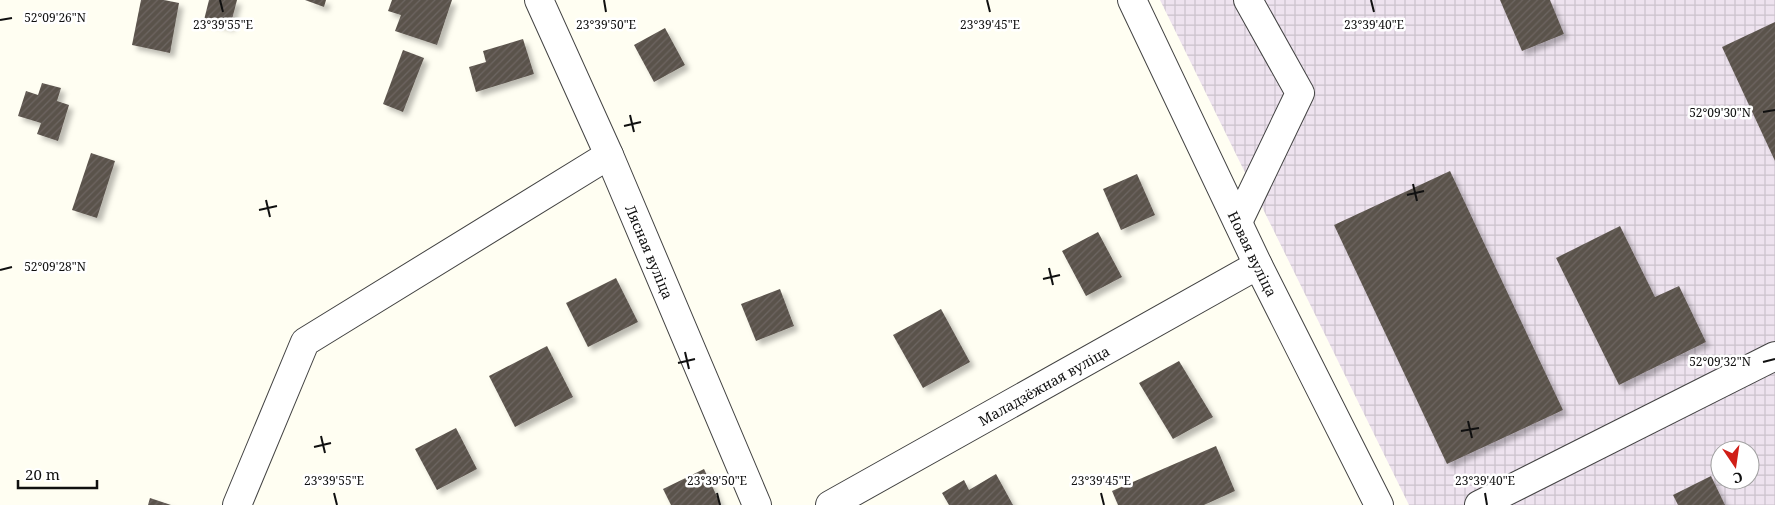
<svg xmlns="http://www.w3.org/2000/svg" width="1775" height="505" font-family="'Noto Serif',serif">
<defs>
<pattern id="industrial-grid" width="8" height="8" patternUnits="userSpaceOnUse" patternTransform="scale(1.25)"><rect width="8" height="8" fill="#eee3ef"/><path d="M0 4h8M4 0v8" fill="none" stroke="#cbc2cc"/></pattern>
<pattern id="building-hatch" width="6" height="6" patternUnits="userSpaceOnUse" patternTransform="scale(1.25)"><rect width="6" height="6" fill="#5a524b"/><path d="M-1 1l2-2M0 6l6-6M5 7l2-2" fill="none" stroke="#6d6661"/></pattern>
<filter id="shadow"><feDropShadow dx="4.5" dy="4.5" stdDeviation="2.5" flood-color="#0004"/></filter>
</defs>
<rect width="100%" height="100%" fill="#fffef2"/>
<path fill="url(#industrial-grid)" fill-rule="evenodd" d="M1160 0H1775V505H1409ZM1720 450H1750V480H1720Z"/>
<g fill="url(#building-hatch)" filter="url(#shadow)">
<polygon points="141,0 164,0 179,3 170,53 132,45"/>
<polygon points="209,0 237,0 230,27 204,20"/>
<polygon points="305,0 326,0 324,7"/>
<polygon points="392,0 452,0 437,45 395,31 401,15 388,11"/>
<polygon points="1500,0 1550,0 1564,34 1522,51"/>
<polygon points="1775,22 1775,161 1722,47"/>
<polygon points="665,28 685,65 654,82 634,45"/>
<polygon points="523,39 534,74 476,92 469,67 486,62 483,51"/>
<polygon points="403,50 424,58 403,112 383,104"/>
<polygon points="42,83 61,88 57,101 69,105 58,141 37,134 41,123 18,116 26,91 38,95"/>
<polygon points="91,153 115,161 97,218 72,210"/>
<polygon points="1450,171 1563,410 1447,464 1334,225"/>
<polygon points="1137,174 1155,215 1121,230 1103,189"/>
<polygon points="1620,226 1655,297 1679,286 1706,342 1619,385 1556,258"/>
<polygon points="1098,232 1122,277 1086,296 1062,251"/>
<polygon points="616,278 638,322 588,347 566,303"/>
<polygon points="780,289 794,326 756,341 741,304"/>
<polygon points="941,309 970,362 923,388 893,335"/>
<polygon points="547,346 573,397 515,427 489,376"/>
<polygon points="1179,361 1213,417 1173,439 1139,383"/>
<polygon points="456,428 477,469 437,490 415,449"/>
<polygon points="1216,446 1235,491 1204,505 1118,505 1112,491"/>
<polygon points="704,469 721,505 671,505 663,489"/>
<polygon points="996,474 1013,505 949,505 942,493 964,480 969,490"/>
<polygon points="1711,476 1725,505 1678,505 1673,495"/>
<polygon points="150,498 171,505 148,505"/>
</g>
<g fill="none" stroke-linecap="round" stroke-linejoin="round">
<defs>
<g id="minor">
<path id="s1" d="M539 0 609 155 757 505"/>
<path id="s2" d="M1132 0 1258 265 1379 505"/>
<polyline points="1238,222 1300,93 1248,0"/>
<polyline points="237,505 305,342 609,155"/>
<path id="s3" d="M830 505 1258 265"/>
<polyline points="1479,505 1775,356"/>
</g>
</defs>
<use href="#minor" stroke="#434343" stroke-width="30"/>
<use href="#minor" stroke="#fff" stroke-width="28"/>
</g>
<path fill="none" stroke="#101010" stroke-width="2" d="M220 0 223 12M604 0 606 12M987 0 990 12M1371 0 1374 12M0 20 12 18M1763 112 1775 110M630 115 634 132M624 126 641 122M1413 184 1417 201M1407 195 1424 191M266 200 270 217M259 210 277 206M1049 268 1053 285M0 270 12 267M1043 279 1060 275M685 352 689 369M1763 362 1775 359M678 363 695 359M1468 421 1472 438M1461 431 1479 428M321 436 325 453M314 447 331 443M334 493 337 505M717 493 720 505M1101 493 1104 505M1485 493 1487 505"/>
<g text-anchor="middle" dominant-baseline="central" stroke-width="5" stroke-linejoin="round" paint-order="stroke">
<g font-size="14" fill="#101010" stroke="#fff">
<text stroke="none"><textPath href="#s1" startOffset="275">Лясная вуліца</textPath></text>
<text stroke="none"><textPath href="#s2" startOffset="281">Новая вуліца</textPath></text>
<text stroke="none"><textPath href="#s3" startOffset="245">Маладзёжная вуліца</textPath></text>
</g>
</g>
<g font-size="12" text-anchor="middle" fill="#101010" stroke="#fff" stroke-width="5" stroke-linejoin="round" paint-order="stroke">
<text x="55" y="22">52°09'26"N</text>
<text x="223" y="29">23°39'55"E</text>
<text x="606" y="29">23°39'50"E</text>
<text x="990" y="29">23°39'45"E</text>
<text x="1374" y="29">23°39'40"E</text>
<text x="1720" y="117">52°09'30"N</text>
<text x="55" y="271">52°09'28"N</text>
<text x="1720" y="366">52°09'32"N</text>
<text x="334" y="485">23°39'55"E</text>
<text x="717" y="485">23°39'50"E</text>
<text x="1101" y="485">23°39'45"E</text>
<text x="1485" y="485">23°39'40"E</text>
</g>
<g transform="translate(1735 465) rotate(167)"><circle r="24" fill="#ffffff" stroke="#9f9f9f"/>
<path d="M0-4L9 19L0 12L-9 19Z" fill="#d01e17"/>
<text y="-8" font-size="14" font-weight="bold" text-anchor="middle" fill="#101010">С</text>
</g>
<path d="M18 480v8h79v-8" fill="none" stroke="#101010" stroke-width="2.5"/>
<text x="25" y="480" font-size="15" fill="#101010" stroke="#ffffff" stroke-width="4" paint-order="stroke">20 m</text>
</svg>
